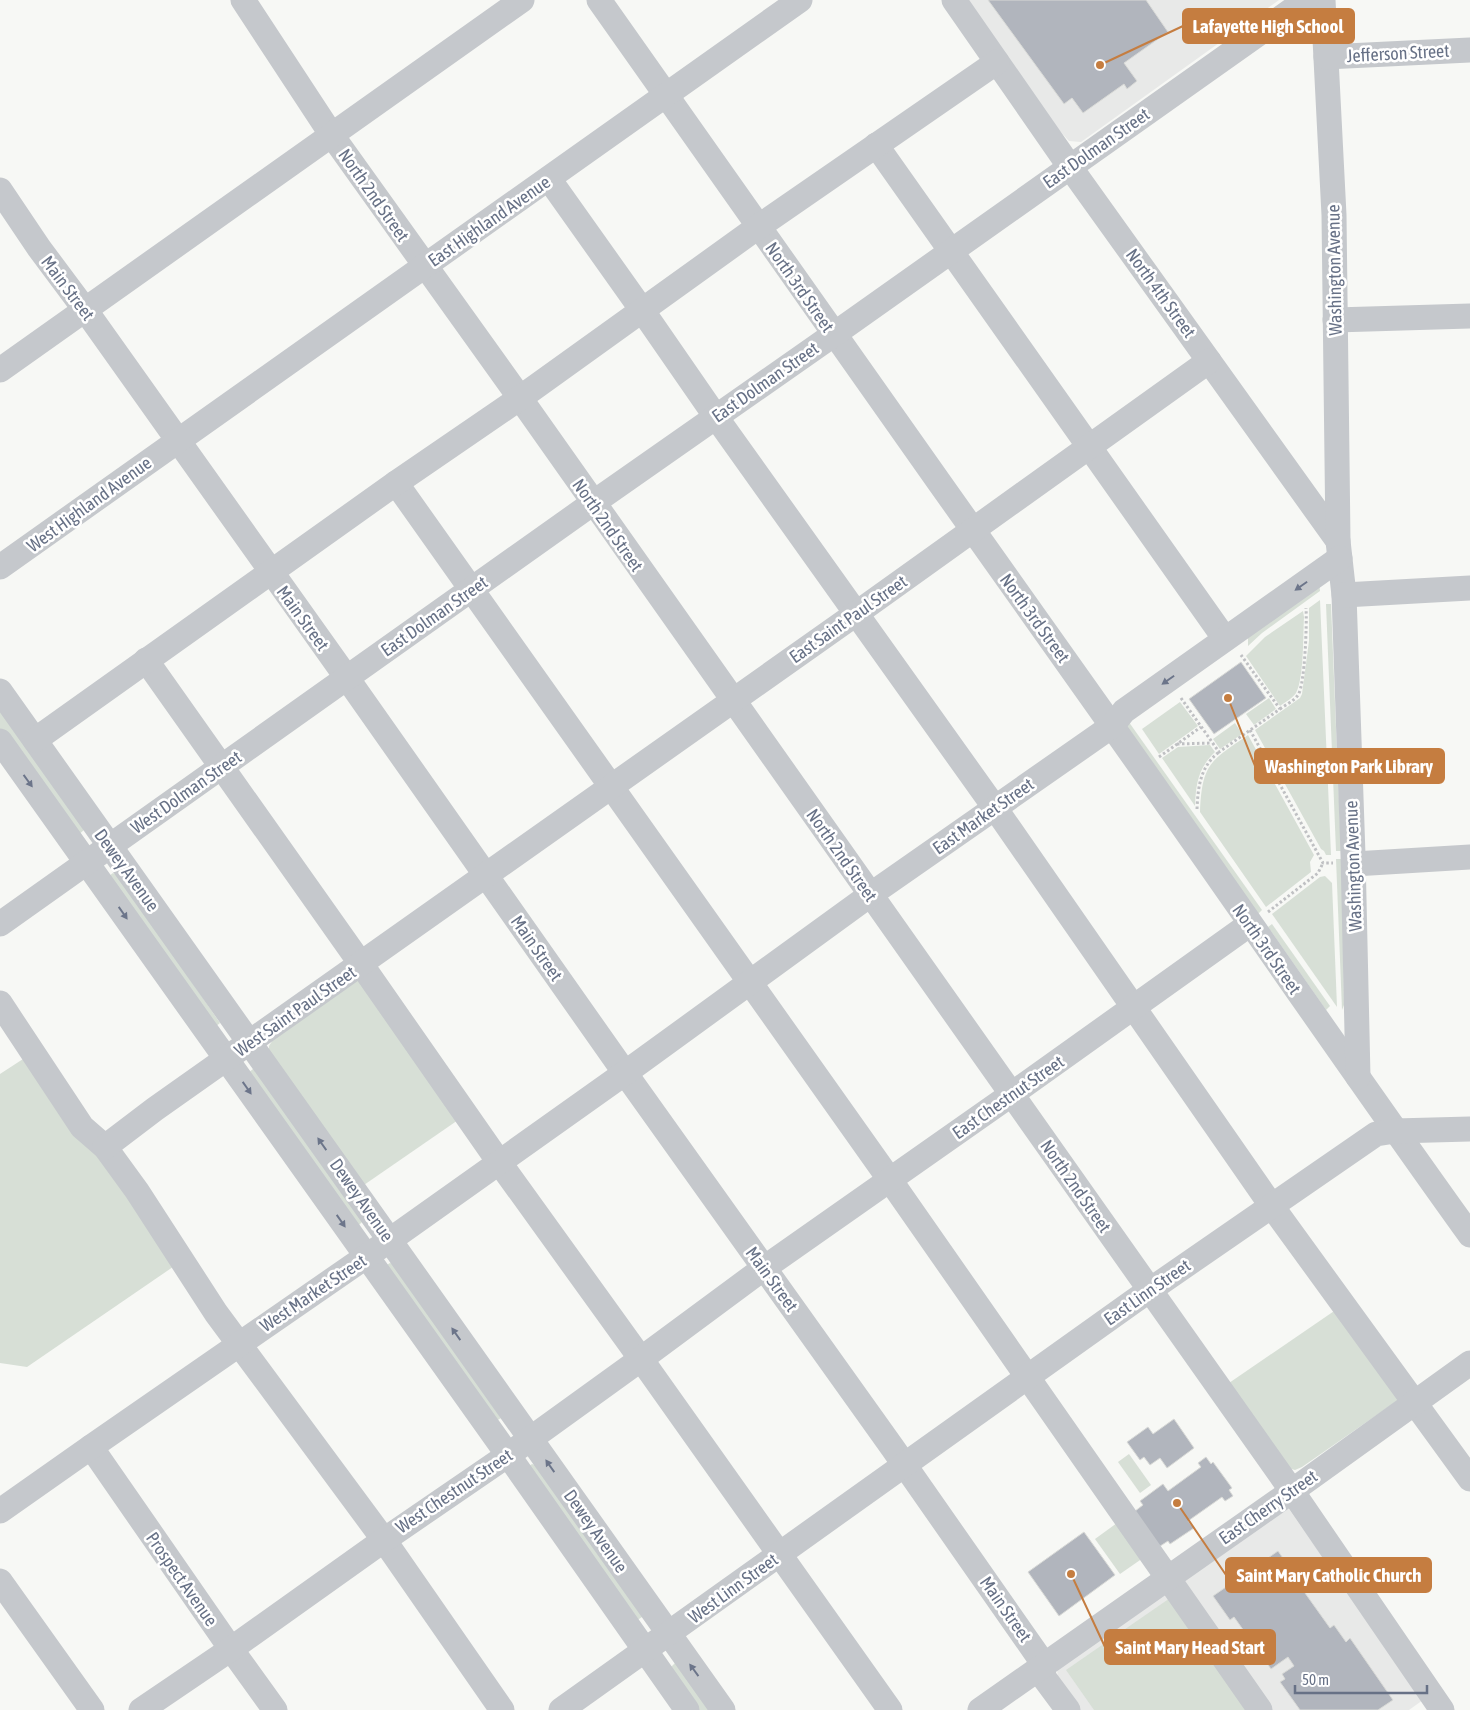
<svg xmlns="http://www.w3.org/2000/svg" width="1470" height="1710" font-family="'Asap Condensed',sans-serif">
<rect width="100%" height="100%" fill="#f7f8f5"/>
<g fill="#e8e9e8">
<polygon points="966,0 1279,0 1081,142 1069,141 1058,129"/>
<polygon points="1282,1508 1289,1509 1423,1700 1409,1710 1080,1710 1058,1678 1057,1670"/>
</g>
<g fill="#d7dfd6">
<polygon points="1319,581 1320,591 1262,633 1248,646 1248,630"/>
<polygon points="1320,600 1331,855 1326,855 1324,851 1321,849 1255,730 1300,698 1302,694 1309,641 1309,608"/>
<polygon points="1326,604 1331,604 1341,851 1336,851"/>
<path d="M1303 611 1304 617C1303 634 1304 679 1296 693 1293 698 1285 702 1280 706L1246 656 1265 637Z"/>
<polygon points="1269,698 1276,709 1254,725 1246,714"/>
<polygon points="1180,702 1198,726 1159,754 1142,729"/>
<polygon points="0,707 84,830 78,835 0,730"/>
<polygon points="1126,718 1262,910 1258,914 1126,727"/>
<polygon points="1235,723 1242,734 1220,749 1213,739"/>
<path d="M1248 735 1314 855 1310 862 1311 872 1266 907 1200 812C1202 764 1210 761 1248 735Z"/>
<path d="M1210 745 1215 752C1198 768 1196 784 1195 806L1162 758 1178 747Z"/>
<polygon points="1336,859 1342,859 1344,1005 1342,1010"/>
<polygon points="113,873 120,877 220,1023 215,1027 109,876"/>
<polygon points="1325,876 1332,883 1337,1007 1272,914 1320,877"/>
<polygon points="1272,924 1330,1006 1326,1010 1268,927"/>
<polygon points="362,974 461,1118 361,1187 269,1055 269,1046 276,1035"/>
<polygon points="40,1048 186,1258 27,1367 0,1363 0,1074"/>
<polygon points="253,1069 258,1071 363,1221 358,1226 248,1073"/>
<polygon points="390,1263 396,1265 501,1418 496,1421 385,1266"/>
<polygon points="1340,1307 1404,1396 1302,1467 1295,1470 1288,1468 1229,1383"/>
<polygon points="1129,1454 1151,1485 1140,1493 1118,1462"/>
<polygon points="532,1464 538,1466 642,1611 642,1617 636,1621 528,1467"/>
<polygon points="1117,1523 1143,1558 1120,1574 1095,1539"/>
<polygon points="1173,1596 1251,1710 1094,1710 1066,1670"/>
<polygon points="675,1663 712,1710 697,1710 671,1667"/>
</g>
<g fill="#b1b5bd" stroke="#d9dad7">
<polygon points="988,0 1146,0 1168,32 1124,63 1137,81 1127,89 1124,84 1083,113 1072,98 1064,104"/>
<polygon points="1241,662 1266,698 1214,734 1189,699"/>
<polygon points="1174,1419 1194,1448 1167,1468 1160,1458 1150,1465 1144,1457 1140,1460 1127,1442 1148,1427 1153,1434"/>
<polygon points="1206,1457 1211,1464 1213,1462 1232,1488 1229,1490 1233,1496 1225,1501 1222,1497 1188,1521 1194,1528 1170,1544 1168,1541 1154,1550 1130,1515 1143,1505 1140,1501 1163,1484 1168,1491 1201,1467 1198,1463"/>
<polygon points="1084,1532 1115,1575 1059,1616 1028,1572"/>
<polygon points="1278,1551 1294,1574 1287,1579 1290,1582 1295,1579 1330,1628 1334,1625 1346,1642 1350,1638 1393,1700 1378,1710 1300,1710 1280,1682 1285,1679 1282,1674 1294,1666 1288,1657 1271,1669 1234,1617 1230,1620 1213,1596"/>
</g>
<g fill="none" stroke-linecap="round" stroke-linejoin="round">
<g stroke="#bfc0c3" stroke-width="3" stroke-dasharray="2.5 2.5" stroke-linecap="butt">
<polyline points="1181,698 1219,752 1280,709 1241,655"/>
<path d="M1280 709C1285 705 1294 701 1298 695 1305 685 1307 622 1306 608"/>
<polyline points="1250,730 1323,863 1333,863"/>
<polyline points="1177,744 1212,743"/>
<polyline points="1159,757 1201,727"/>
<path d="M1197 809C1198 787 1200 767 1219 752"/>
<polyline points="1268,912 1318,873 1323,863"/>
</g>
<g stroke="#c5c8cc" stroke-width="25">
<polyline points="243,0 331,134 520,398 1150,1290 1292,1491 1442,1710"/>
<path d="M599 0C768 243 941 484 1112 726 1232 895 1349 1067 1470 1235"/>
<polyline points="954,0 1070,167 1338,541 1344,595 1353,855 1358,1077"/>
<polyline points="1323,0 1334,215 1338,541"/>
<polyline points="1326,57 1470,50"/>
<polyline points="876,145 1225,639"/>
<polyline points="549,179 642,310 716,417 995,808 1271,1205 1470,1479"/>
<polyline points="0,190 39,248 86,311 347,678 625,1073 892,1447 1038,1656 1045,1679 1068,1710"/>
<polyline points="1335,320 1470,316"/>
<polyline points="0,370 522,0"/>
<polyline points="396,483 890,1180 1260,1710"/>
<polyline points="0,567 800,0"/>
<polyline points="1344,595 1470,588"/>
<polyline points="146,660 361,964 499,1162 641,1359 890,1710"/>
<polyline points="0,691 723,1710"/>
<polyline points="35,740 396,483 520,398 758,227 997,62"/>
<polyline points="0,741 508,1455 687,1710"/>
<polyline points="1354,864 1470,857"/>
<polyline points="0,924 593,503 833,335 1306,0"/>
<polyline points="0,1003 82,1127 105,1147 137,1191 216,1313 384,1540 502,1710"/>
<polyline points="105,1147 155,1109 857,613 1209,361"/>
<polyline points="91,1447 231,1649 275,1710"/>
<polyline points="0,1511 91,1447 390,1240 625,1073 870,895 1112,726 1124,711 1340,558"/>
<polyline points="0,1581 92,1710"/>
<polyline points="141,1710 231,1649 384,1540 508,1455 641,1359 764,1268 1012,1094 1250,924"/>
<polyline points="561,1710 1134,1301 1376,1134 1395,1131 1470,1129"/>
<polyline points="980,1710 1292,1491 1470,1363"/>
</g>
</g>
<defs><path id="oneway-solid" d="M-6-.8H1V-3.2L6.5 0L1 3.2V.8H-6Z" transform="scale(1.25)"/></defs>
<g fill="#6c758a">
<use href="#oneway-solid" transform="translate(1301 586) rotate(145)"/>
<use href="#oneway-solid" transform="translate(1168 680) rotate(145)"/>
<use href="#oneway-solid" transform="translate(28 781) rotate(54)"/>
<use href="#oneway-solid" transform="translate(123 913) rotate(55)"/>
<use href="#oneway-solid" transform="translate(247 1088) rotate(55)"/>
<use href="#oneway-solid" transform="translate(322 1144) rotate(-125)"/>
<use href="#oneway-solid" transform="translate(341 1221) rotate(55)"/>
<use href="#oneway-solid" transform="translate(456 1334) rotate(-125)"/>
<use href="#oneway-solid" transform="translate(550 1466) rotate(-125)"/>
<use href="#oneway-solid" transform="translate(694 1670) rotate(-126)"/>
</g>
<g text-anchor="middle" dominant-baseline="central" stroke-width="5" stroke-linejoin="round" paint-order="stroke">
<g font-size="18" fill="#677186" stroke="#fff">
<text transform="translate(1398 53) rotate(-3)">Jefferson Street</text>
<text transform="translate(1096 148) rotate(-35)">East Dolman Street</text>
<text transform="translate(374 195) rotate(55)">North 2nd Street</text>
<text transform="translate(489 221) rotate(-35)">East Highland Avenue</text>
<text transform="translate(1334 270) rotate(-91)">Washington Avenue</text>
<text transform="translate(800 287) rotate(55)">North 3rd Street</text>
<text transform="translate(68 288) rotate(53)">Main Street</text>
<text transform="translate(1161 293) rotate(54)">North 4th Street</text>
<text transform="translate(765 382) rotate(-35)">East Dolman Street</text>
<text transform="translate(89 504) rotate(-36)">West Highland Avenue</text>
<text transform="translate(608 525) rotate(55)">North 2nd Street</text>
<text transform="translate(434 616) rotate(-35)">East Dolman Street</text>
<text transform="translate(303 618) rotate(54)">Main Street</text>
<text transform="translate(1035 618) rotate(54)">North 3rd Street</text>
<text transform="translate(848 619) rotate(-35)">East Saint Paul Street</text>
<text transform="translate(186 792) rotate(-35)">West Dolman Street</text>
<text transform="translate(983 816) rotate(-35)">East Market Street</text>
<text transform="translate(842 855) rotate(55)">North 2nd Street</text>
<text transform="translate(1353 866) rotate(-92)">Washington Avenue</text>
<text transform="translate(127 870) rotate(54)">Dewey Avenue</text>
<text transform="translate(537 948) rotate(55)">Main Street</text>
<text transform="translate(1267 949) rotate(55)">North 3rd Street</text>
<text transform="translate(295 1011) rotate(-35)">West Saint Paul Street</text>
<text transform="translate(1008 1097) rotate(-35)">East Chestnut Street</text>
<text transform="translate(1076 1186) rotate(55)">North 2nd Street</text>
<text transform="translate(362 1200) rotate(55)">Dewey Avenue</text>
<text transform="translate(772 1279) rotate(54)">Main Street</text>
<text transform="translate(1147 1292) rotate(-35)">East Linn Street</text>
<text transform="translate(313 1293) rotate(-34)">West Market Street</text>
<text transform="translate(454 1491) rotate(-34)">West Chestnut Street</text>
<text transform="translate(1268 1507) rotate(-35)">East Cherry Street</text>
<text transform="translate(596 1531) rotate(55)">Dewey Avenue</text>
<text transform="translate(182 1579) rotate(55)">Prospect Avenue</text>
<text transform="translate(733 1588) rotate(-36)">West Linn Street</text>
<text transform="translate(1006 1609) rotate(55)">Main Street</text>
</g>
</g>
<path fill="none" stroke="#c57d40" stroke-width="2" d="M1100 65L1183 26M1228 698L1255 766M1177 1503L1226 1575M1071 1574L1105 1647"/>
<g fill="#c57d40" stroke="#fff" stroke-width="2">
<circle cx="1100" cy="65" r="5"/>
<circle cx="1228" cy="698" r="5"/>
<circle cx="1177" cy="1503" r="5"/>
<circle cx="1071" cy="1574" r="5"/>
</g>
<g fill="#c57d40" stroke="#c57d40" stroke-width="2">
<rect x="1183" y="9" width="171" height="34" rx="5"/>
<rect x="1255" y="749" width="189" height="34" rx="5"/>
<rect x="1226" y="1558" width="205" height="34" rx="5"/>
<rect x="1105" y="1630" width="170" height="34" rx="5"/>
</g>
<g font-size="19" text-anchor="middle" font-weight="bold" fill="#fff">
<text x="1268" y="33">Lafayette High School</text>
<text x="1349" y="773">Washington Park Library</text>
<text x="1329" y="1582">Saint Mary Catholic Church</text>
<text x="1190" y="1654">Saint Mary Head Start</text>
</g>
<path d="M1295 1685v8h132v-8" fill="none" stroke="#677186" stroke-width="2.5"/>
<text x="1302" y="1685" font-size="15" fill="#677186" stroke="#ffffff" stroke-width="4" paint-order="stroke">50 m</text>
</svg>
